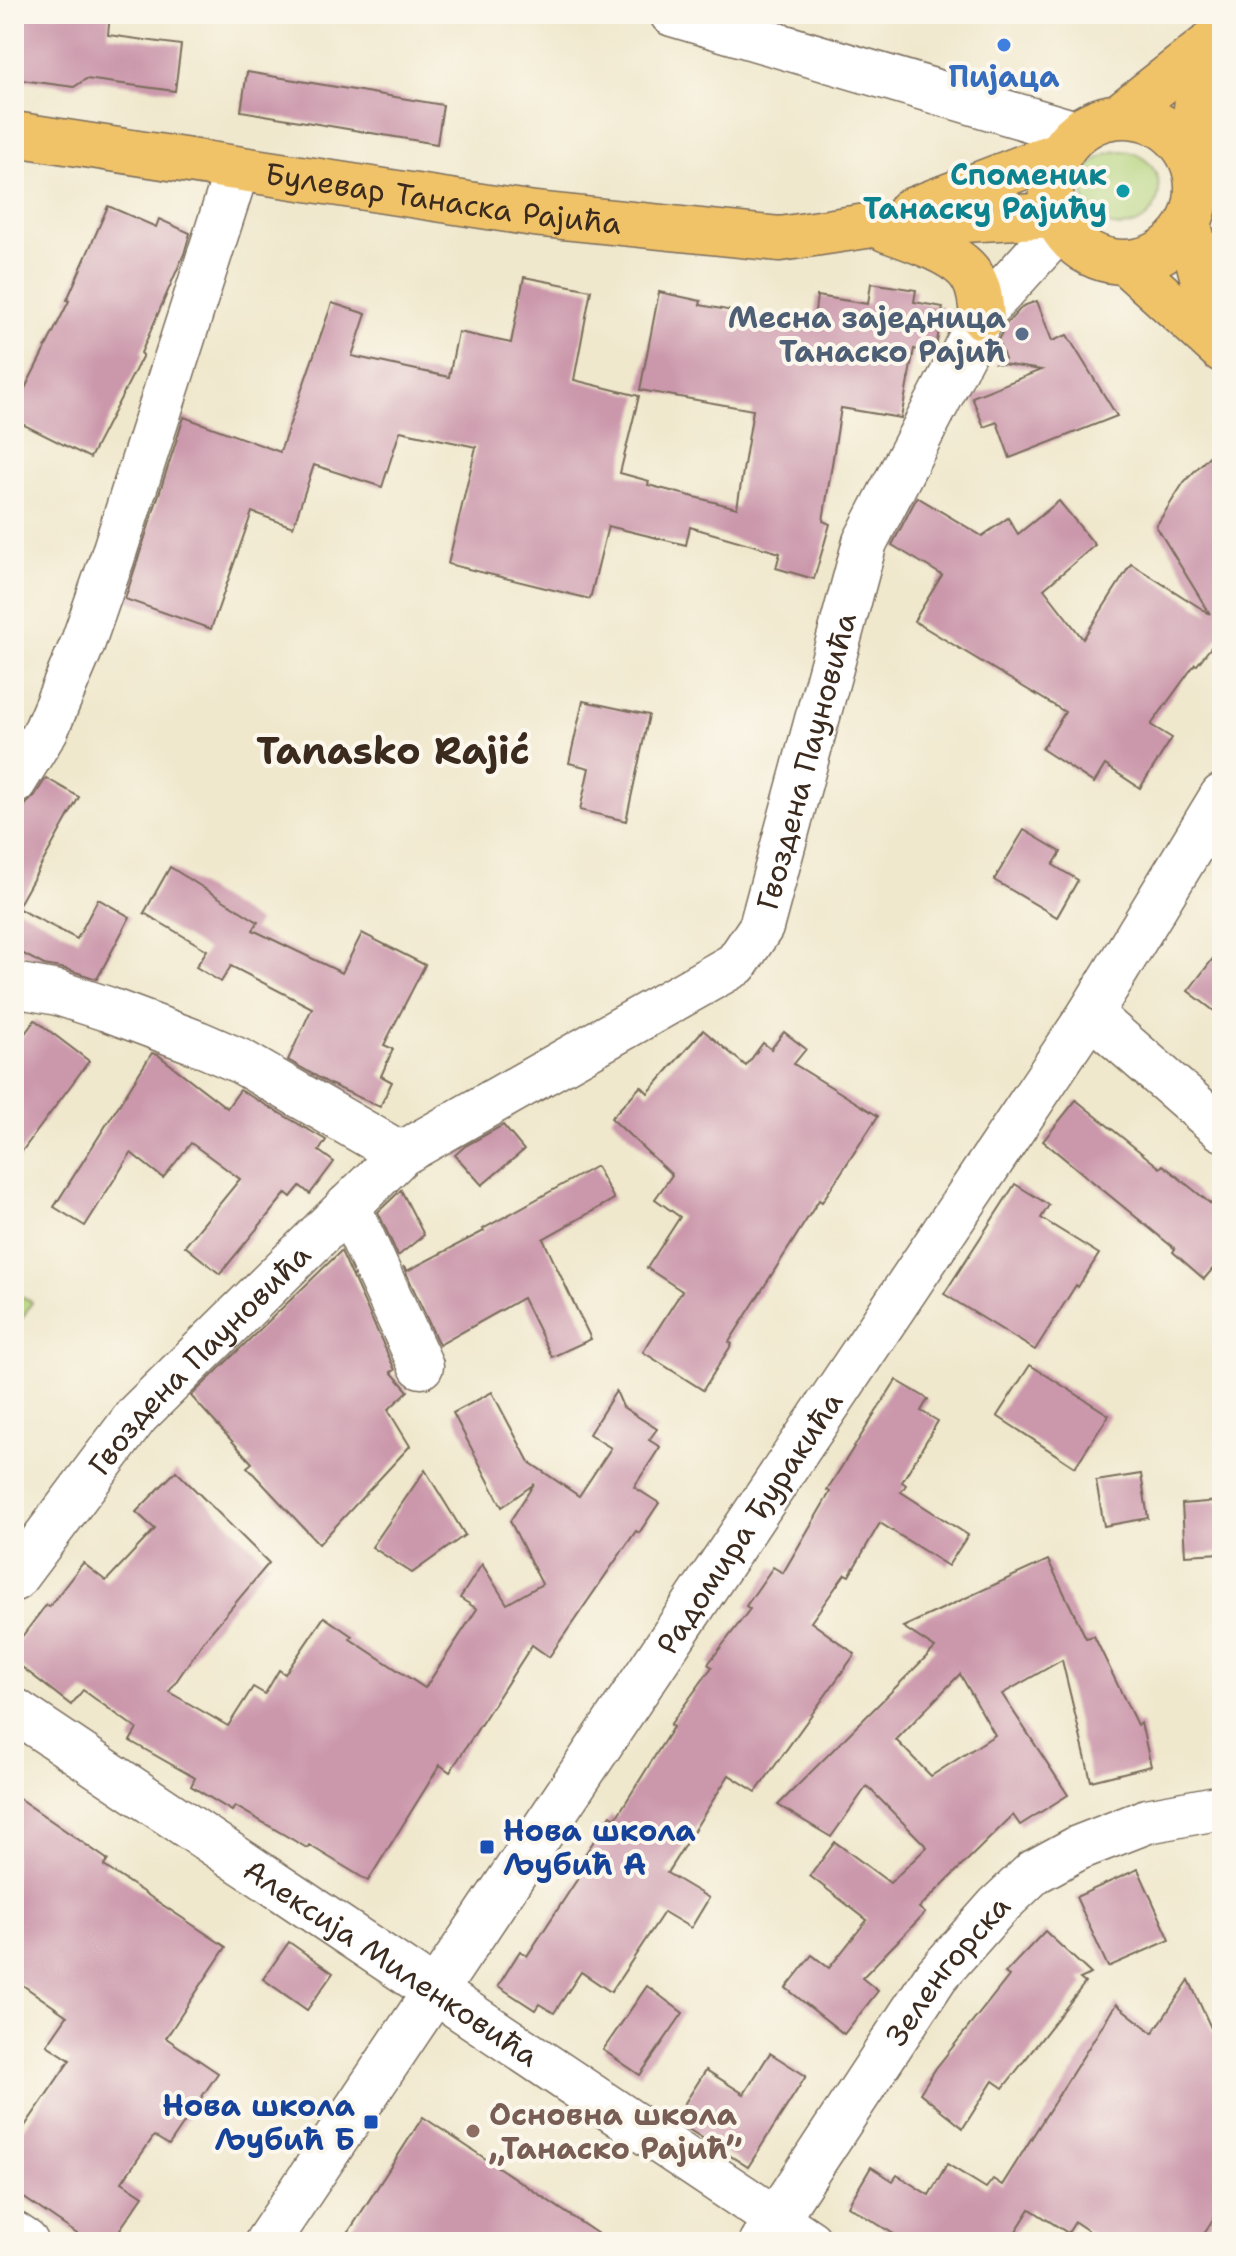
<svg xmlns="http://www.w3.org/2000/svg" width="1236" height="2256" font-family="'Shantell Sans',sans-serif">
<rect width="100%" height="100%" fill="#fbf7ec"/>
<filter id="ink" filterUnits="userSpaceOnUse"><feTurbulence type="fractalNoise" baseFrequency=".0125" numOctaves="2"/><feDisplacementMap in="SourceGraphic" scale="16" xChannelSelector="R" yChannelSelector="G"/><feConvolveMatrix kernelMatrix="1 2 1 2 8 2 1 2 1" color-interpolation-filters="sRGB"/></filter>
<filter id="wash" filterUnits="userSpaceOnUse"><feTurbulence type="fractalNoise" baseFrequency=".006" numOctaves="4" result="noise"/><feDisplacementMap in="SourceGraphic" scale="32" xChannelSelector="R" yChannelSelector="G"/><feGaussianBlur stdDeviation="1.8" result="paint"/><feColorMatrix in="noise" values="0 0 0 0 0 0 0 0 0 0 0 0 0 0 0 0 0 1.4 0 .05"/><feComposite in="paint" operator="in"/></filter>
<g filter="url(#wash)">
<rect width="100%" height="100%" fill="#f0e8cd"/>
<g fill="#b3d37b" stroke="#777e4c" stroke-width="2">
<circle cx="1121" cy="189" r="38"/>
<polygon points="14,1292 32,1302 14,1332"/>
</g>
<g id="blocks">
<g fill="#cb97ab" fill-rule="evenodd">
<polygon points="14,14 110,14 108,35 181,45 175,91 86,79 74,87 14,79"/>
<polygon points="247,72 443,105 437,144 241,111"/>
<polygon points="108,206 156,227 159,219 190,233 184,254 141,353 143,355 90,458 14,420 14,410 69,301 67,300"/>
<polygon points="524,277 591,290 574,380 639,396 620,473 649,481 648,485 737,508 753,410 640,390 659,292 701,301 700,305 813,326 817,296 868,304 871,283 916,290 914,302 943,307 935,353 914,349 901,418 841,408 823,521 830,524 814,579 776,568 780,553 690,527 686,545 608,526 590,599 448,564 476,447 400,431 382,487 314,465 293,527 252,512 211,629 125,599 184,417 280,452 332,303 366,314 352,356 449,377 458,332 511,343"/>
<polygon points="1037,301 1052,341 1067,335 1117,416 1010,458 997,422 984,427 972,397 1041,370 996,363 1005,359 998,340 1007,323 1023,306"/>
<polygon points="1222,443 1222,633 1197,665 1195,664 1151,725 1172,738 1140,788 1105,765 1094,783 1042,749 1065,712 914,621 942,575 892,545 917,497 982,536 1008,518 1018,534 1059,501 1095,545 1044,589 1083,639 1131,564 1210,614 1156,526 1184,482"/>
<polygon points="583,701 649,715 626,821 580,810 589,768 569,763"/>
<polygon points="46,778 79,797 17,908 77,939 98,899 130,917 97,979 66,969 44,965 14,949 14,824 26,804 35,795"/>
<polygon points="1024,830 1061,852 1053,865 1078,880 1057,917 994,880"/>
<polygon points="170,867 258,922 253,930 342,973 362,933 425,965 384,1045 393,1049 381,1076 392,1082 380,1107 332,1085 288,1060 312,1008 231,966 221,982 196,967 207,950 144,913"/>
<polygon points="1222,947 1222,1017 1188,991"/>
<polygon points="35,1020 89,1061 14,1162 14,1048"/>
<polygon points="703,1030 746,1066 763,1043 771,1049 784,1032 806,1049 794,1064 878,1116 822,1202 819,1200 729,1342 732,1344 703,1390 643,1352 682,1291 647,1268 680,1217 655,1199 672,1175 611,1118 641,1086 648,1093"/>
<polygon points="152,1053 158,1055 227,1108 240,1090 326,1140 319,1151 334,1162 310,1194 300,1186 291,1197 286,1193 220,1274 185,1246 240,1179 191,1143 163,1178 131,1153 85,1226 54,1207"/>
<polygon points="1076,1100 1160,1168 1163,1165 1222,1213 1222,1258 1204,1279 1173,1252 1175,1249 1043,1141"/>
<polygon points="503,1125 524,1150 482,1185 455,1155 465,1146"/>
<polygon points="596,1166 614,1199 543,1239 591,1339 552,1357 523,1298 439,1345 403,1266 407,1271 484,1231 483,1229"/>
<polygon points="1015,1184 1049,1205 1041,1218 1099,1254 1078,1287 1076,1285 1035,1350 944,1294"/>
<polygon points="401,1190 424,1235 398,1256 378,1212"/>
<polygon points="341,1251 395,1370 391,1372 408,1391 388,1410 410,1446 319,1544 247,1467 252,1463 191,1396"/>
<polygon points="1030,1365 1109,1415 1075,1467 997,1416"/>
<polygon points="896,1380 928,1399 921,1411 938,1421 902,1482 906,1485 901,1492 968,1535 948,1566 880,1523 849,1576 845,1574 811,1622 855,1654 756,1792 729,1775 667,1873 709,1898 691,1928 664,1912 611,1992 581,1972 554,2013 539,2004 535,2010 498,1986 520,1951 527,1956 586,1866 580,1862 611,1815 616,1818 673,1727 670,1725 712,1667 708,1664 750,1609 746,1606 773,1567 783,1573 830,1492 827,1490"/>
<polygon points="616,1391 623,1407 657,1429 649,1440 660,1447 634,1487 659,1503 639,1533 636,1531 549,1657 532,1645 450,1772 440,1765 368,1881 309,1845 307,1848 235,1806 232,1811 191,1786 195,1778 130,1741 137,1729 83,1690 71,1705 14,1661 14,1647 46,1605 49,1607 83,1563 106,1581 155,1529 136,1512 176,1471 269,1563 205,1639 169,1692 228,1726 253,1687 265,1694 279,1670 285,1674 324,1617 352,1636 350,1639 425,1688 477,1609 460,1598 482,1564 507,1604 542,1584 510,1521 534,1484 502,1507 453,1413 492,1392 529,1462 579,1496 611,1448 589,1434"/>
<polygon points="425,1470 465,1535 412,1573 372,1547"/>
<polygon points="1141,1474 1148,1518 1104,1526 1096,1481"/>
<polygon points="1219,1501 1222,1553 1185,1555 1182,1504"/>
<path d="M1048 1560 1086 1638 1094 1636 1137 1725 1141 1723 1151 1766 1091 1781 1062 1660 1002 1694 1068 1795 1020 1825 1013 1815 919 1908 925 1913 862 1978 878 1991 844 2034 786 1988 812 1955 829 1968 867 1920 810 1876 835 1842 890 1883 927 1847 867 1786 831 1837 778 1805 935 1648 903 1627ZM960 1674 995 1735 931 1776 896 1740Z"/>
<polygon points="14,1795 108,1860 104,1866 226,1947 166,2038 218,2073 169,2145 154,2136 122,2182 143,2196 111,2242 89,2242 14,2191 14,2142 70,2060 47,2045 67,2016 14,1979"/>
<polygon points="1138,1869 1170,1940 1108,1967 1076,1897"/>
<polygon points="1045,1931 1091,1974 1080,1979 1085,1983 1003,2088 993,2081 963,2128 920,2093 936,2068 1009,1976 1005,1973"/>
<polygon points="289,1942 333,1973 307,2010 263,1979"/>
<polygon points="1189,1980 1222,2052 1222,2206 1198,2242 1105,2242 1075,2222 1068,2233 1030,2209 1009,2242 907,2242 848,2206 871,2167 893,2181 897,2175 929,2195 947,2164 986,2188 993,2179 1002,2185 1116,2004 1153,2033"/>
<polygon points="647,1986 683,2013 640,2075 603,2050"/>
<polygon points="770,2053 806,2076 748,2167 674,2120 706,2070 744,2094"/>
<polygon points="423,2117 610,2242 342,2242"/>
</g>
</g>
</g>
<g filter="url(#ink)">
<use href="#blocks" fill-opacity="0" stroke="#7a6c5b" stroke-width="2"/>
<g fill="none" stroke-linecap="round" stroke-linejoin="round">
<defs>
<g id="minor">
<polyline points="672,14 1076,133"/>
<polyline points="14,782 46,730 82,645 112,559 237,169"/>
<polyline points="14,985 58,993 107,1009 198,1043 242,1062 401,1154"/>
<polyline points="1090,1014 1222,1129"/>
<polyline points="348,1206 421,1366"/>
<path id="s1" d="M14 1579 137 1415 401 1154 736 964 761 927 865 542 986 309 1061 227"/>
<path id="s2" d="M14 1710 810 2242"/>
<polyline points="14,2234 26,2242"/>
<path id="s3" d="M267 2242 1090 1014 1222 796"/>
<path id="s4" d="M761 2242 936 1976 997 1907 1034 1872 1078 1848 1147 1821 1222 1807"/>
</g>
<g id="major">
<polyline points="1120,115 1218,38"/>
<circle cx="1124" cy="189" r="73"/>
<path id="s5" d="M14 134 534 214 780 239 873 225 1055 215"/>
<polyline points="1196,172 1194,127 1197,99 1214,40"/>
<polyline points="909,211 1060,153"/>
<polyline points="1189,225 1220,347"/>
<path d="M887 230C912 239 962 254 974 280 980 291 981 305 982 317"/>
<polyline points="1126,263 1222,350"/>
</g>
</defs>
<use href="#minor" stroke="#7a6c5b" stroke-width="47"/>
<use href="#major" stroke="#7a6c5b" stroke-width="47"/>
<use href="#minor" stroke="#fff" stroke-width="44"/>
<use href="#major" stroke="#f1c369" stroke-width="44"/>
</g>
</g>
<circle fill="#3f7fe0" stroke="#fbf7ec" stroke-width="3" cx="1004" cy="45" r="8"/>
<circle fill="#0f9aa8" stroke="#fbf7ec" stroke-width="3" cx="1123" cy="191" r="8"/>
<circle fill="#5c6f8a" stroke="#fbf7ec" stroke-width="3" cx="1022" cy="334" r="8"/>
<g fill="#1a4fb4" stroke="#fbf7ec" stroke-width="3">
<rect x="479" y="1839" width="16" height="16" rx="4"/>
<rect x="363" y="2114" width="16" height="16" rx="4"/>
</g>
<circle fill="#8d6e63" stroke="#fbf7ec" stroke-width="3" cx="473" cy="2131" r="8"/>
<g text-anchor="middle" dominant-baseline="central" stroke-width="8" stroke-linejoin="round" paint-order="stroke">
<g font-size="30" font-weight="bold" fill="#366cbe" stroke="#fbf7ec">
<text x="1004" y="76">Пијаца</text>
</g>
<g font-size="30" font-weight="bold" fill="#0d838f" stroke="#fbf7ec" text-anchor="end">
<text x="1107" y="174">Споменик<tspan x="1107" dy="34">Танаску Рајићу</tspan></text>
</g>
<g font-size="30" fill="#3b2a1e" stroke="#fbf7ec">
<text stroke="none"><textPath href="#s5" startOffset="434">Булевар Танаска Рајића</textPath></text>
<text stroke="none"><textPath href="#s1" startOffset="1178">Гвоздена Пауновића</textPath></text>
<text stroke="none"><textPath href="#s1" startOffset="288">Гвоздена Пауновића</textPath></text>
<text stroke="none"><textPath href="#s3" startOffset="866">Радомира Ђуракића</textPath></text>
<text stroke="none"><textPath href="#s2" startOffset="454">Алексија Миленковића</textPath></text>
<text stroke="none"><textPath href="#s4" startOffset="330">Зеленгорска</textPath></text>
</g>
<g font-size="30" font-weight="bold" fill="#4e5e75" stroke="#fbf7ec" text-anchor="end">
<text x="1006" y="317">Месна заједница<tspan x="1006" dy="34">Танаско Рајић</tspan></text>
</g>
<g font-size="30" font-weight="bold" fill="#164399" stroke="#fbf7ec" text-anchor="start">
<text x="503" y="1830">Нова школа<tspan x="503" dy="34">Љубић А</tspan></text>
<text x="355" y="2105" text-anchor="end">Нова школа<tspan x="355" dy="34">Љубић Б</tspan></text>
</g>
<g font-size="30" font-weight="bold" fill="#785e54" stroke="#fbf7ec" text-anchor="start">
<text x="489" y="2114">Основна школа<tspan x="489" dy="34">„Танаско Рајић”</tspan></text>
</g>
<g font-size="38" font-weight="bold" fill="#3b2a1e" stroke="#fbf7ec">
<text x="393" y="750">Tanasko Rajić</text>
</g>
</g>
<rect width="1236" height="2256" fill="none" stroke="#fbf7ec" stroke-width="48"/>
</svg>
